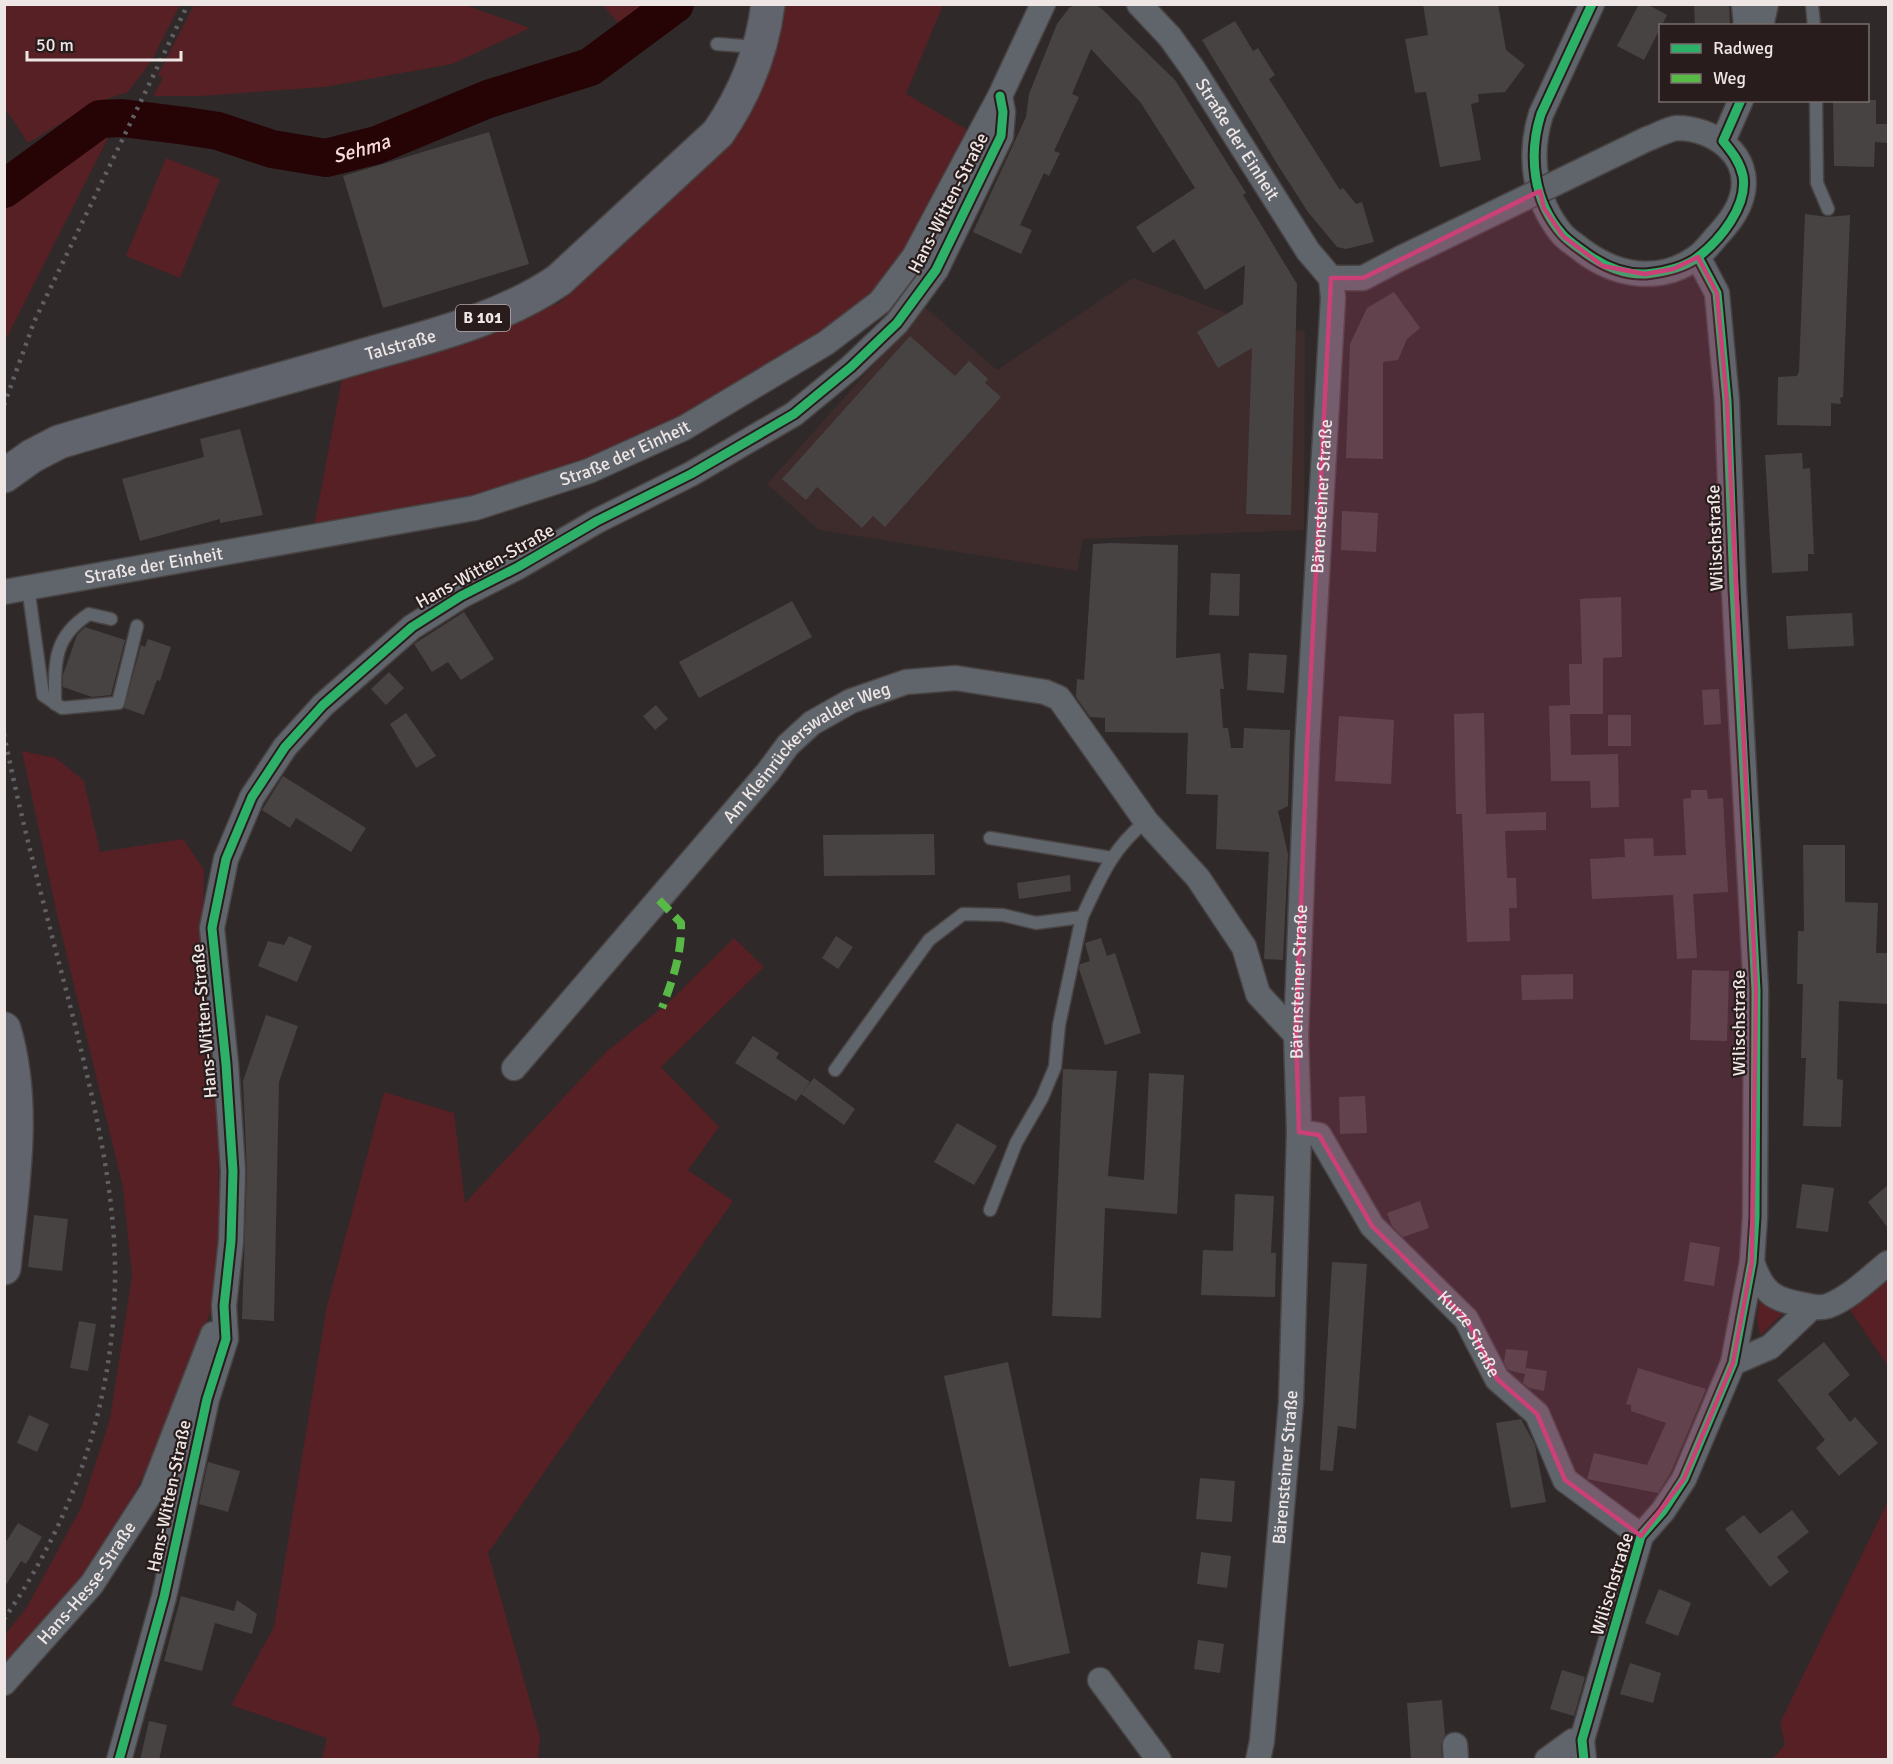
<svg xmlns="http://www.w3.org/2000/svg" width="1893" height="1764" font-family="Signika,sans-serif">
<rect width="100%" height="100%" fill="#2f2929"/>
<polygon fill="#3e2c2c" points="1133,278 1232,315 1234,322 1305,331 1304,530 1083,539 1077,571 819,530 767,484 925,307 997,370"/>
<g fill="#572024">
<polygon points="4,5 5,4 180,5 152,60 128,92 94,103 28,143 5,108"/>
<polygon points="194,5 465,5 530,28 452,64 324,87 200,96 153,96 163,78 158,75"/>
<polygon points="603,5 664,5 627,34"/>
<polygon points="782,5 943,5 906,94 978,136 880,302 589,471 312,537 343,374 419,354 559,303 724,150 756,98"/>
<polygon points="103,124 115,124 5,341 5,201"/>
<polygon points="166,158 220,179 180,278 126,256"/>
<polygon points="22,751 56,758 84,781 100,852 183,839 204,870 202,932 218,1134 219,1232 212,1308 159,1443 122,1519 54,1614 5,1668 4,1636 27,1607 81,1508 110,1419 132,1276 123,1187 58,919"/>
<polygon points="734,938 764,967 661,1067 719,1127 688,1170 733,1201 488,1553 540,1737 538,1759 322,1759 327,1738 231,1705 274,1627 327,1306 384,1092 454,1113 465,1203 607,1051 668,1003"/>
<polygon points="1888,1275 1888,1366 1848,1307"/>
<polygon points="1768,1300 1784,1312 1760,1336 1757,1319 1759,1302"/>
<polygon points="1888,1501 1888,1759 1772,1759 1785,1745 1780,1723"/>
</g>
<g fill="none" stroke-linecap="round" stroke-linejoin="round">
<path stroke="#260406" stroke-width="38" id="s1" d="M4 189 100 119 122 118 186 126 218 131 272 149 326 158 377 145 488 99 590 67 675 4"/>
</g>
<g fill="#484343">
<polygon points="1077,4 1094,4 1102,9 1175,80 1246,193 1243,195 1297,284 1291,515 1246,514 1252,348 1218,368 1197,332 1243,304 1245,265 1205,290 1174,239 1153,253 1136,227 1195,188 1141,103 1091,49 1072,94 1079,97 1054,151 1060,153 1049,176 1044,173 1020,225 1032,230 1021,254 973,232 1026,117 1029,94 1057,24 1069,8"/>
<polygon points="1423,4 1498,4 1506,50 1525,65 1505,92 1478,94 1479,102 1471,104 1481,160 1440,167 1426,92 1415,93 1405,39 1428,35"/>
<polygon points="1639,4 1647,4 1667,15 1644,60 1617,46"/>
<polygon points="1694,4 1729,4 1730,26 1695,26"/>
<polygon points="1235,21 1253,51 1258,48 1275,75 1269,79 1340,190 1343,188 1356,204 1362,202 1374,242 1346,249 1337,247 1308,212 1279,167 1202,40"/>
<polygon points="1833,100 1876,100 1876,124 1888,124 1888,143 1875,142 1874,167 1834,166"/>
<polygon points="489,132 529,264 383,308 343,176"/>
<polygon points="1805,214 1828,217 1850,215 1843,397 1840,398 1841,404 1831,403 1831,426 1777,425 1778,377 1797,376 1799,371"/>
<polygon points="1394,292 1420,328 1407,339 1398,360 1383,362 1383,459 1346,458 1350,344 1367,308"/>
<polygon points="910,336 955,376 969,361 988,379 985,383 1001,397 885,527 873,516 862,528 817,487 806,500 782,479"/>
<polygon points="240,429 263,515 220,523 220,519 140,541 122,479 204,457 200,439"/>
<polygon points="1802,453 1803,469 1810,468 1814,554 1808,554 1808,571 1772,573 1765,455"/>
<polygon points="1342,511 1378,513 1376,552 1341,550"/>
<polygon points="1110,543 1178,545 1176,658 1220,653 1224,689 1220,689 1223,728 1228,728 1231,748 1243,748 1244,728 1290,730 1288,806 1278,811 1288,854 1283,960 1264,959 1269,852 1216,849 1218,795 1186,794 1188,733 1105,732 1105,718 1090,717 1076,697 1077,679 1084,680 1093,544"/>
<polygon points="1211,573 1240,574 1239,616 1209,615"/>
<polygon points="1621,597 1622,657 1603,658 1603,714 1570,714 1571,755 1618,754 1619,807 1591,808 1590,781 1551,781 1549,706 1570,705 1569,664 1582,664 1580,599"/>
<polygon points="792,601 812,637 699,698 679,662"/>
<polygon points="464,612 494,659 461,680 448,662 432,672 414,644"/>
<polygon points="1852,613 1854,646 1788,649 1786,616"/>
<polygon points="85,627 125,640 111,695 92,697 63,687 63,675 77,635"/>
<polygon points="148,639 171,647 160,681 157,680 144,715 124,708 141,645 145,647"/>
<polygon points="1249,653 1287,655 1284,693 1247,690"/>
<polygon points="389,672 404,688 386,705 371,689"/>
<polygon points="1719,689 1721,724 1704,725 1702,690"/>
<polygon points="656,705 668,719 655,730 643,716"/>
<polygon points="406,713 436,756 416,768 390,724"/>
<polygon points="1484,713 1486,814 1546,812 1546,830 1505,831 1507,878 1516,878 1517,908 1509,908 1510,941 1467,942 1462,814 1456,814 1454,714"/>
<rect x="1608" y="715" width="23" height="31"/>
<polygon points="1339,716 1394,720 1391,784 1335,781"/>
<polygon points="283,776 366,828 351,852 296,818 290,828 262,810"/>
<polygon points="1691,790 1707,790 1708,799 1723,798 1728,892 1693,894 1697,958 1677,959 1673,895 1592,899 1590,859 1625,857 1624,839 1653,838 1654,856 1686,855 1683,799 1691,798"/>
<polygon points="934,834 935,875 824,876 823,835"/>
<polygon points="1803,845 1845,845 1845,902 1878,903 1876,953 1888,953 1888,1004 1839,1001 1837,1079 1843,1080 1841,1127 1803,1126 1806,1058 1801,1058 1803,984 1797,984 1798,931 1804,931"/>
<polygon points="1070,875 1071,891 1019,899 1017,883"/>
<polygon points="289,936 312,946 297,982 258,966 268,941 284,945"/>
<polygon points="836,936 853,947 838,969 822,958"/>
<polygon points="1101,938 1107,956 1115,953 1141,1033 1105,1045 1079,969 1080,964 1090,961 1085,943"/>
<polygon points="1692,970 1729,971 1727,1041 1690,1040"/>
<polygon points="1573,974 1573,999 1522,1000 1521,975"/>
<polygon points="266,1015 298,1026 279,1082 274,1321 242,1319 247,1171 243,1081"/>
<polygon points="753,1036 779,1053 776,1058 810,1082 796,1101 735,1063"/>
<polygon points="1063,1069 1117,1071 1108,1176 1144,1180 1149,1073 1184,1075 1177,1214 1105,1208 1101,1318 1052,1316"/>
<polygon points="814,1078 855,1109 844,1125 801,1094"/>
<polygon points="1365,1096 1367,1133 1340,1134 1339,1097"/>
<polygon points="957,1123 997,1146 974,1185 934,1162"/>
<polygon points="1802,1184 1834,1188 1828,1232 1796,1228"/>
<polygon points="1888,1185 1888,1228 1868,1202"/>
<polygon points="1235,1194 1274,1196 1271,1253 1276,1253 1275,1297 1201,1295 1203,1250 1233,1251"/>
<polygon points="1420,1201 1429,1228 1403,1237 1392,1226 1387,1213"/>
<polygon points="34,1215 68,1219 62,1271 28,1267"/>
<polygon points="1690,1242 1720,1247 1714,1286 1684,1281"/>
<polygon points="1332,1262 1367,1264 1356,1429 1338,1426 1333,1471 1320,1470"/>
<polygon points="79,1321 96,1324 88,1371 70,1368"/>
<polygon points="1824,1342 1850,1375 1828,1394 1850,1422 1855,1417 1878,1443 1839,1476 1816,1448 1825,1440 1777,1380"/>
<polygon points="1506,1349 1528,1351 1525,1372 1526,1368 1547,1371 1544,1391 1529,1388 1523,1383 1525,1374 1508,1370 1504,1362"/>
<polygon points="1008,1362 1070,1653 1009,1667 944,1376"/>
<polygon points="1638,1368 1706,1389 1671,1472 1658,1493 1587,1479 1594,1453 1647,1465 1666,1423 1631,1411 1631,1405 1626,1404"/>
<polygon points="29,1415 49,1424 37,1452 17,1443"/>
<polygon points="1521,1419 1535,1445 1546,1502 1511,1508 1496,1423"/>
<polygon points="208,1462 240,1471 228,1512 199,1504"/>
<polygon points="1200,1478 1235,1481 1232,1522 1196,1519"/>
<polygon points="1792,1510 1809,1532 1777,1557 1789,1572 1770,1587 1725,1529 1744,1515 1760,1534"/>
<polygon points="18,1523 42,1537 26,1564 21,1561 4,1588 4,1545"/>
<polygon points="1201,1552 1231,1556 1227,1588 1197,1584"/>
<polygon points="1659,1589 1691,1603 1678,1636 1645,1623"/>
<polygon points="181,1596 234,1611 237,1600 257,1614 252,1634 215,1623 202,1671 164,1661"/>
<polygon points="1198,1640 1224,1644 1220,1673 1194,1669"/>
<polygon points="1630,1663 1661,1673 1653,1703 1620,1694"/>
<polygon points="1562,1670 1585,1677 1574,1716 1550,1709"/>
<polygon points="1442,1700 1445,1735 1441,1745 1442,1760 1411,1760 1407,1703"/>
<polygon points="149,1721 167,1725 159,1760 140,1760"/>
</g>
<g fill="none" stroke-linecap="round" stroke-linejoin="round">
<defs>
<g id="service">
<polyline points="1812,4 1814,26"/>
<polyline points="717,44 744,46 758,50"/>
<polyline points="1816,100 1817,183 1828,209"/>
<polyline points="28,587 43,695 62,708 118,703 137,626"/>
<path d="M55 704C55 664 52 638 89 614L111 619"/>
<polyline points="990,838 1112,858"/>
<path d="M835 1070 929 940 963 914 1003 915 1036 923 1082 917C1101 877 1111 850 1146 821"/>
<polyline points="990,1210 1016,1143 1042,1098 1055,1067 1059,1025 1082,917"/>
</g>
<g id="minor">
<path id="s2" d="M1139 4 1170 37 1193 69 1308 251 1331 278"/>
<path d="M1592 4 1541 114C1528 156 1534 200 1562 234 1567 240 1576 245 1583 251 1617 276 1660 284 1697 257 1704 252 1710 244 1716 237 1727 225 1738 212 1742 196 1753 155 1713 128 1677 128 1668 129 1656 136 1647 139"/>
<polyline points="1744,4 1746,26"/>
<polyline points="1761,26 1766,4"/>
<polyline points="1723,141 1741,100"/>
<polyline points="1331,278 1363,278 1401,258"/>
<path id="s3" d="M4 592 475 508 589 471 684 428 826 343 880 302 914 257 1000 96 1043 4"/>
<path id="s4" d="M514 1068 768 772 788 745 812 723 851 701 906 682 956 678 1045 692 1059 698 1146 821 1198 878 1244 947 1258 994 1296 1035"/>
<path id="s5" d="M1299 1132 1319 1135 1372 1226 1466 1319 1497 1379 1537 1414 1565 1480 1641 1536"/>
<path d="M1752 1262C1763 1293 1773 1300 1805 1305 1812 1307 1821 1308 1828 1306 1851 1297 1869 1278 1888 1263"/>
<polyline points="1733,1363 1770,1347 1812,1307"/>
<polyline points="1100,1680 1159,1760"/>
<path id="s6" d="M4 1683 92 1584 152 1491 213 1334"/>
<polyline points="1455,1745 1456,1760"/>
<polyline points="119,1760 164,1597 207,1399 226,1339 224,1306 231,1241 233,1171 226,1064 212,928 226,859 252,797 285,747 323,705 412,627 461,596 518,567 597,521 691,474 794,414 851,367 897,323 936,270 1001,136 1003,112 1000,96"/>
<path id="s7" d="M1258 1760 1262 1741 1291 1402 1299 1132 1296 1035 1307 748 1333 298 1331 278"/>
<polyline points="1547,1760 1573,1741 1582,1740"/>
<polyline points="1584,1760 1582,1740 1641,1536 1663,1511 1684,1479 1733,1363 1752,1262 1755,1217 1756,990 1734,589 1727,401 1717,293 1698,257"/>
</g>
<g id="primary">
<path id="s8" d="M4 476 32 456 59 442C161 411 264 385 365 355 432 336 502 319 559 280L718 133C745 94 762 52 768 4"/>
<path d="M4 1029C27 1106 12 1189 4 1268"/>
</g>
</defs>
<use href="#service" stroke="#494444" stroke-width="15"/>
<use href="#minor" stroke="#494444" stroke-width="27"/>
<use href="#primary" stroke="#494444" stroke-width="36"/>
<use href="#service" stroke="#60646b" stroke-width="12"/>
<use href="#minor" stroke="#60646b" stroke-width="24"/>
<use href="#primary" stroke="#61646c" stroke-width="33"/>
<g stroke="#616165" stroke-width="4.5" stroke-dasharray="3 6" stroke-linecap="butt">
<polyline points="4,405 34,322 188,4"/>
<path d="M4 734C23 830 49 923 73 1017 90 1086 107 1155 113 1226 125 1365 84 1505 4 1619"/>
</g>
<defs>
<polyline id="minor-bridge" points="1401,258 1647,139"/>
</defs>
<use href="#minor-bridge" stroke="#494444" stroke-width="27" stroke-linecap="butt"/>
<use href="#minor-bridge" stroke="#60646b" stroke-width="24"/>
<path stroke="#58b947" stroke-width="8" stroke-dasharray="15 8" stroke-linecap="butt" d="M659 900 681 923C682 953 673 979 662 1008"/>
<defs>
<g id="cycleway">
<path d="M1592 4 1541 114C1528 155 1533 201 1562 234 1569 242 1579 248 1587 254 1605 267 1624 275 1646 274 1664 272 1684 268 1698 257 1720 240 1748 206 1743 176 1740 162 1732 152 1723 141L1741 100"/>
<polyline points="119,1760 164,1597 207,1399 226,1339 224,1306 231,1241 233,1171 226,1064 212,928 226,859 252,797 285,747 323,705 412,627 461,596 518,567 597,521 691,474 794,414 851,367 897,323 936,270 1001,136 1003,112 1000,96"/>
<polyline points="1584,1760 1582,1740 1641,1536 1663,1511 1684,1479 1733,1363 1752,1262 1755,1217 1756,990 1734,589 1727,401 1717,293 1698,257"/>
</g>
</defs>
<use href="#cycleway" stroke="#281c1c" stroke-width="13"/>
<use href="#cycleway" stroke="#2db169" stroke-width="9"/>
</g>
<path fill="#cb4177" fill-opacity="0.2" stroke="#cb4177" stroke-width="4.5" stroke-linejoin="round" d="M1540 191 1544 208 1563 236 1603 266 1645 274 1673 269 1698 257 1717 293 1727 401 1756 990 1752 1262 1733 1363 1684 1479 1641 1536 1565 1480 1537 1414 1497 1379 1466 1319 1372 1226 1319 1135 1299 1132 1296 1035 1307 748 1331 278H1363Z"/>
<g text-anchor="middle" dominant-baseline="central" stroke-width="4.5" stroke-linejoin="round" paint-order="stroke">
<rect fill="#281c1c" stroke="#b3a9a9" stroke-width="1.5" x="456" y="305" width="54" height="26" rx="4.5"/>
<g font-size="16" font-weight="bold" fill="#eee6e5">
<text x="483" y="318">B 101</text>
</g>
<g font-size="18" fill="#eee6e5" stroke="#281c1c">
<text stroke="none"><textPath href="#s2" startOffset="168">Straße der Einheit</textPath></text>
<text transform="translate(948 203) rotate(-63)">Hans-Witten-Straße</text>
<text stroke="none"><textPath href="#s8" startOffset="420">Talstraße</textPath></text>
<text stroke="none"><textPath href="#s3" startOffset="638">Straße der Einheit</textPath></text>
<text stroke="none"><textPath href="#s7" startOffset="1266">Bärensteiner Straße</textPath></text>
<text transform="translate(1715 538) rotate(-92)">Wilischstraße</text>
<text stroke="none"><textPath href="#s3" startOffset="152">Straße der Einheit</textPath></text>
<text transform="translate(485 566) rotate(-29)">Hans-Witten-Straße</text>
<text stroke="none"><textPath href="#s4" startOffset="434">Am Kleinrückerswalder Weg</textPath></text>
<text stroke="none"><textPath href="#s7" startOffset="780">Bärensteiner Straße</textPath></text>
<text transform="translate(204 1021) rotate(-95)">Hans-Witten-Straße</text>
<text transform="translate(1739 1023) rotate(-90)">Wilischstraße</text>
<text stroke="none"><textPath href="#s5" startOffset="272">Kurze Straße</textPath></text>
<text stroke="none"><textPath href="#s7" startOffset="294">Bärensteiner Straße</textPath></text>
<text transform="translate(169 1496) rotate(-78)">Hans-Witten-Straße</text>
<text stroke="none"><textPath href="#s6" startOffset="130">Hans-Hesse-Straße</textPath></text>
<text transform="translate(1612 1584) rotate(-73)">Wilischstraße</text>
</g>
<g font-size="20" font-style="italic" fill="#f6dbda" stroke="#281c1c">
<text stroke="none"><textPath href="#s1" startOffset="386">Sehma</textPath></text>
</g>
</g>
<rect width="1893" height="1764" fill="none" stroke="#eee6e5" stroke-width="12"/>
<rect x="1659" y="24" width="210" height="78" fill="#281c1c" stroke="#776d6c" stroke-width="1.5"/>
<rect x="1671" y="44" width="30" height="9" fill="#2db169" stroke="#776d6c" stroke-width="1.5"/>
<text x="1713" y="54" font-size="18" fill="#eee6e5">Radweg</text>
<rect x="1671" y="74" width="30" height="9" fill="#58b947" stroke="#776d6c" stroke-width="1.5"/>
<text x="1713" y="84" font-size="18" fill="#eee6e5">Weg</text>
<path d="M27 51v9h154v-9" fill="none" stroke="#eee6e5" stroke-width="3"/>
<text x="36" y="51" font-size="18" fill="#eee6e5" stroke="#281c1c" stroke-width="4.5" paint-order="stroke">50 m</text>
</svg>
